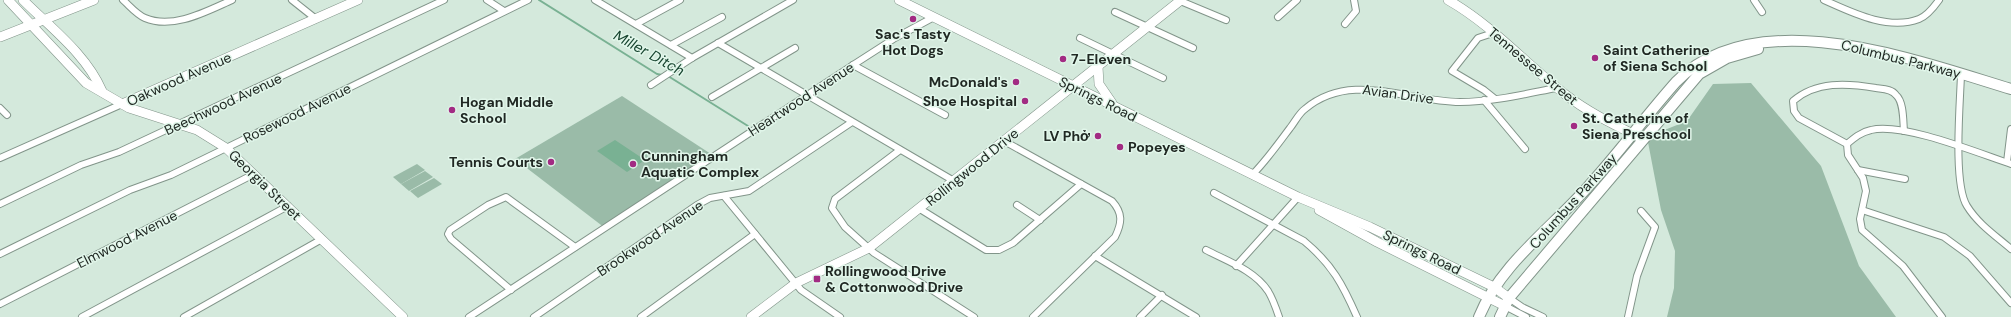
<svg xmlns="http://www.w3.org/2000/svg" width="2011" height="317" font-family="'DM Sans',sans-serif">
<rect width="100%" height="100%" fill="#d4e9dc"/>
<g fill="#9abba8">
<polygon points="1751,83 1821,166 1859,266 1896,317 1667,317 1674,288 1675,251 1661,210 1647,137 1687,121 1713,84"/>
<polygon points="622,96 714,156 605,228 515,159"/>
<polygon points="417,164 425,170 401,184 393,177"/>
<polygon points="425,171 433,177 409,191 401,184"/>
<polygon points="434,178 442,184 418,198 410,191"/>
</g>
<polygon fill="#79b193" points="615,140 645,160 627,172 597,151"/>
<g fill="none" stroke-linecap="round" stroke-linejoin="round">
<g stroke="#79b193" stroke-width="2">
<polyline points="539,0 657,74 662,75"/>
<polyline points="668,76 748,126"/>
</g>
<defs>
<g id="street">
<path d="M123 0C130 6 136 14 145 18 173 30 207 11 232 0"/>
<polyline points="292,0 316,19"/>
<polyline points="487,0 504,11"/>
<polyline points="595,0 692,58"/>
<polyline points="1178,0 1226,20"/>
<polyline points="1754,0 1762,12"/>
<path d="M1824 0C1851 12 1888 31 1919 19 1927 16 1934 7 1939 0"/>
<polyline points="1115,12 1193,48"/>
<polyline points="1278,17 1297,0"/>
<polyline points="636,24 680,0"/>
<polyline points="1345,24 1356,11 1354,0"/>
<polyline points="1493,33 1478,38 1452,71 1484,90 1494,98"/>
<polyline points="1080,38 1163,78"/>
<polyline points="718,43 954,181"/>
<polyline points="671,45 722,17"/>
<polyline points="853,65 945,115"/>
<path d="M1961 75C1960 104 1953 184 1967 206 1978 224 1996 236 2011 249"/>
<polyline points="651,85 692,58 793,0"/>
<polyline points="712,97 795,48"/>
<polyline points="1484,100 1525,149"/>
<polyline points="0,108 7,115"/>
<path d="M1004 141 1112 201C1123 213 1122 223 1115 237L1033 317"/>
<path d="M1847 144 1799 118 1794 111 1793 101C1816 81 1847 83 1876 88 1883 89 1892 89 1896 95 1904 102 1903 121 1904 131"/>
<polyline points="900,150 835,199 832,208 845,227 874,253 974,317"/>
<polyline points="0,158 122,104"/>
<polyline points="2007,162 2011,129"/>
<polyline points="1858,170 1905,179"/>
<path d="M1252 175C1266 161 1278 144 1290 128 1295 122 1299 113 1305 109 1351 70 1408 102 1460 102 1492 102 1525 94 1556 88"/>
<path d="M1214 193 1304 241C1332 264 1343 285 1357 317"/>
<polyline points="724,196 801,290 840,317"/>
<polyline points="0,204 81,165 119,152 444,0"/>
<polyline points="1017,205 1040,220"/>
<polyline points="920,209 986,250 999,250 1013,243 1081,184"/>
<polyline points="1862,210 1944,237 1970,256 2011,303"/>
<path d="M1206 250C1227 261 1254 270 1268 291 1273 299 1276 308 1279 317"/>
<polyline points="0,254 130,190 171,175 528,0"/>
<polyline points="1095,256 1196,317"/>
<polyline points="1236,266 1298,197"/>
<polyline points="511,290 451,239 448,234 450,230 488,205 506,197 575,247"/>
<polyline points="1509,298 1522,307 1543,317"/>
<polyline points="0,304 254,174"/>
<polyline points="1505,306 1526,317"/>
<polyline points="82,317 288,206"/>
<polyline points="184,317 322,239"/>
<polyline points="469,317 853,65 895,38 934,17"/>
<polyline points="534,317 697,205 710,198 749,191 852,122"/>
<polyline points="641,317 755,234"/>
<polyline points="1140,317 1162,295"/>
<polyline points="1628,317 1637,276 1655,227 1641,211"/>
<path d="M1942 317 1903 266 1862 230 1860 219 1866 191 1863 178 1848 155 1847 144C1854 138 1861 132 1871 130 1902 122 1978 153 2011 164"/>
</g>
<g id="secondary">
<polyline points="8,0 86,83 129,108 197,130 226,148 403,317"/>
<path d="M23 0C51 28 86 54 102 91"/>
<polyline points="899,0 1298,197 1370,227 1494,287 1509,298"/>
<path d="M1448 0C1492 25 1526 64 1566 95 1589 113 1617 126 1643 139"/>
<polyline points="0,37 94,0"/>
<polyline points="1098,67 1099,84 1112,103"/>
<polyline points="122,104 358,0"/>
<polyline points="1319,210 1377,242 1505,306"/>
<polyline points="751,317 796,283 869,248 1181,0"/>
</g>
<g id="primary">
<path d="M1479 317C1500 265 1549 230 1586 189 1617 155 1645 117 1676 82 1756 0 1918 61 2011 89"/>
<polyline points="1500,317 1509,298 1699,74 1727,58 1758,49"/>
</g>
</defs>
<use href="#street" stroke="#82958a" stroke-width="8"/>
<use href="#secondary" stroke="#82958a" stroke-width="10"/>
<use href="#primary" stroke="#82958a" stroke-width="12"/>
<use href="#street" stroke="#fff" stroke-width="6"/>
<use href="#secondary" stroke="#fff" stroke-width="9"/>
<use href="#primary" stroke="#fff" stroke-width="10"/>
</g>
<g fill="#a22b83" stroke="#e1f6ea" stroke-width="1.5">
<circle cx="913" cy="19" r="4"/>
<circle cx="1595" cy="58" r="4"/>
<circle cx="1063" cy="59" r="4"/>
<circle cx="1016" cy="82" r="4"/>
<circle cx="1025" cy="101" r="4"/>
<circle cx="452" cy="110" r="4"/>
<circle cx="1574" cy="126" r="4"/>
<circle cx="1098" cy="136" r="4"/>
<circle cx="1120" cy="147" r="4"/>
<circle cx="551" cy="162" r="4"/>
<circle cx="633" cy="164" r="4"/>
<rect x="813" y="275" width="8" height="8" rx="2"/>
</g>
<g text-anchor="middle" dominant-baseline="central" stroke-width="3" stroke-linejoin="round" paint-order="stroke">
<g font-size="14" font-weight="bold" fill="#202823" stroke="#e1f6ea" text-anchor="start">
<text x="913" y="34" text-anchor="middle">Sac's Tasty<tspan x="913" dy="16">Hot Dogs</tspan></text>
<text x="1603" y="50">Saint Catherine<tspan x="1603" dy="16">of Siena School</tspan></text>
<text x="1071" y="59">7-Eleven</text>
<text x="1008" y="82" text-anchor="end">McDonald's</text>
<text x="1017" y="101" text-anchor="end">Shoe Hospital</text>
<text x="460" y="102">Hogan Middle<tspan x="460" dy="16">School</tspan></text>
<text x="1582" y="118">St. Catherine of<tspan x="1582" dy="16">Siena Preschool</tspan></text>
<text x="1090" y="136" text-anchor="end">LV Phở</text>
<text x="1128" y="147">Popeyes</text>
<text x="641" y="156">Cunningham<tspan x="641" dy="16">Aquatic Complex</tspan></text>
<text x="543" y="162" text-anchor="end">Tennis Courts</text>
<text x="825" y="271">Rollingwood Drive<tspan x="825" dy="16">&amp; Cottonwood Drive</tspan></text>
</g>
<g font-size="14" fill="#202823" stroke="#e1f6ea">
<text transform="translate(1901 59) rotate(14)">Columbus Parkway</text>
<text transform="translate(1533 66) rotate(40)">Tennessee Street</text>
<text transform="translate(179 79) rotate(-24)">Oakwood Avenue</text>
<text transform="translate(1398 94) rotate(8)">Avian Drive</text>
<text transform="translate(801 99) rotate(-33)">Heartwood Avenue</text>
<text transform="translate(1098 99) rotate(26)">Springs Road</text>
<text transform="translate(223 104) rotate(-25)">Beechwood Avenue</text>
<text transform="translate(297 113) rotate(-26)">Rosewood Avenue</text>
<text transform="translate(972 167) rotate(-39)">Rollingwood Drive</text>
<text transform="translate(265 185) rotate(44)">Georgia Street</text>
<text transform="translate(1573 201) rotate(-48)">Columbus Parkway</text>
<text transform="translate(650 238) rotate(-34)">Brookwood Avenue</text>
<text transform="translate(127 239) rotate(-27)">Elmwood Avenue</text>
<text transform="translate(1422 252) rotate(26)">Springs Road</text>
</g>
<g font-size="15" font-style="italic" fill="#17442f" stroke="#e1f6ea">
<text transform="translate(649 53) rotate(29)">Miller Ditch</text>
</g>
</g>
</svg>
